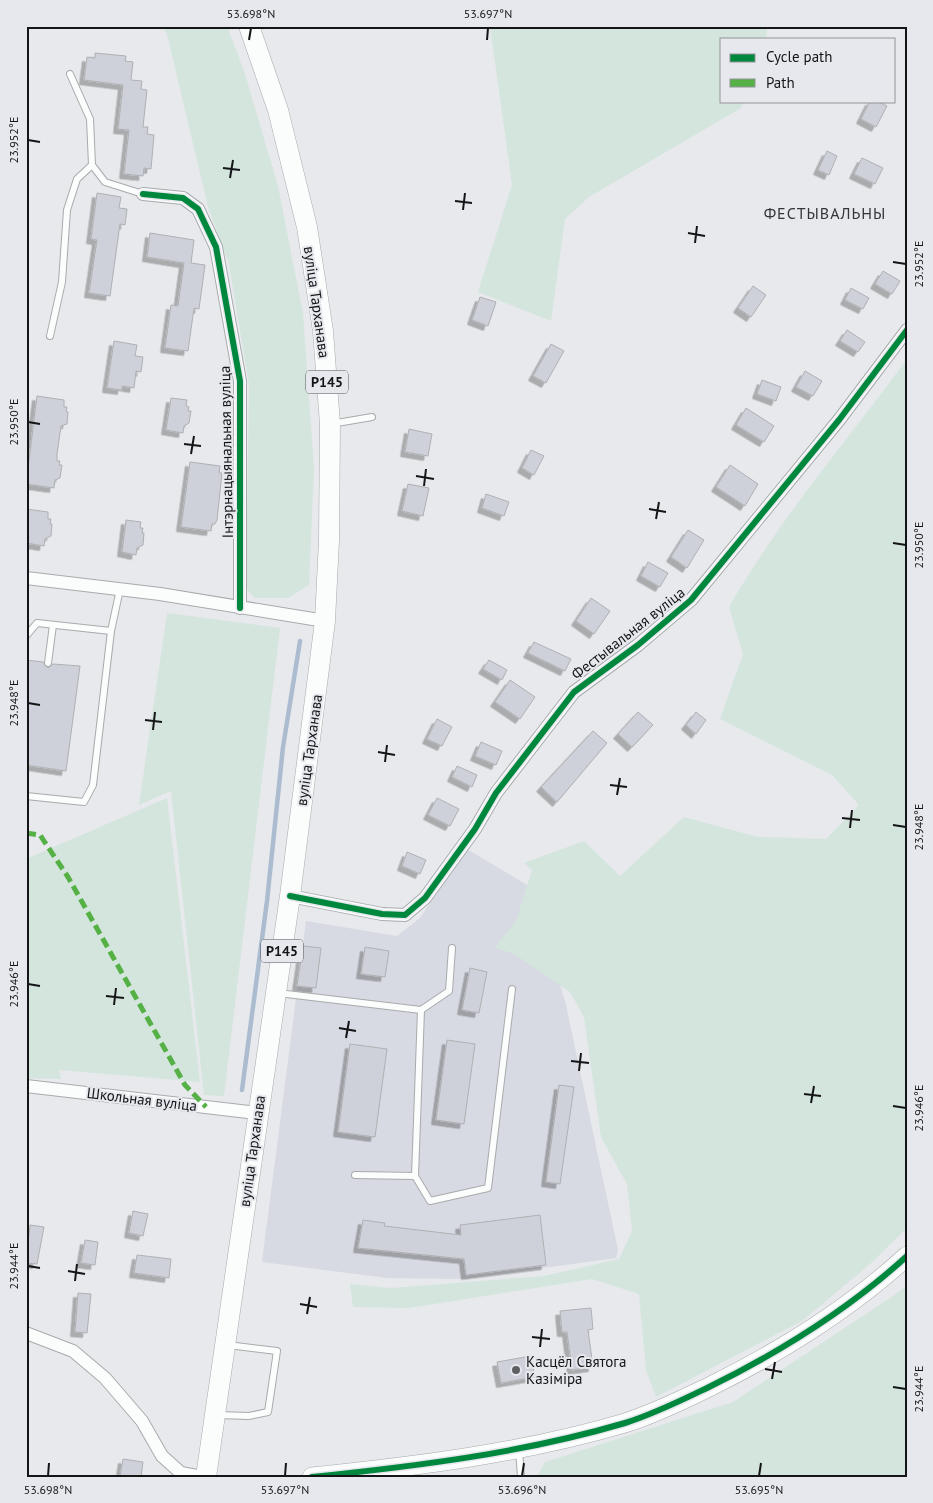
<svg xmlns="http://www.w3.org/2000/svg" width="933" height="1503" font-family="'PT Sans',sans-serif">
<defs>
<filter id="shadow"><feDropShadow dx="-4.5" dy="4.5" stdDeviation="0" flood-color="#0004"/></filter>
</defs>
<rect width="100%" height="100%" fill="#e7e9ec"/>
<polygon fill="#d7dae2" points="467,849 532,888 566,1005 618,1250 616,1258 463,1279 387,1278 262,1262 306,921 397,936 420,918"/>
<g fill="#d4e5dd">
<polygon points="162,26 227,26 244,71 278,186 303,313 314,469 309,585 288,598 254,598 246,588 249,385 229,264 208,207 167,34"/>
<polygon points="490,26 767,26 766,39 722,39 722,101 743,101 741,108 589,197 565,219 551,321 478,292 512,185"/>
<path d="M907 359V1228L870 1264 802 1321 656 1397 646 1370 639 1294 592 1279 409 1308 353 1307 350 1284 391 1288 544 1276 619 1259 632 1231 627 1184 601 1137 584 1017 570 992 516 955 495 947 516 921 532 870 524 863 584 841 620 876 684 817 758 837 826 839 859 805 832 775 720 719 743 654 729 607C780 518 847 441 907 359Z"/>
<polygon points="167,613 280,628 224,1096 204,1095 171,791 139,805"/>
<polygon points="167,798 200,1082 59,1070 61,1079 26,1078 26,859"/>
<polygon points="907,1285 907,1477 537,1477 545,1462 733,1402 893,1296"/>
</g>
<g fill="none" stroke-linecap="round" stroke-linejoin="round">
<polyline stroke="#abbcd1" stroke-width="4.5" points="242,1090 267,901 283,747 300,641"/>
</g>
<g fill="#ced1d9" stroke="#afb0b3" filter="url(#shadow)">
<polygon points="95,53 126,56 125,61 133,62 131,80 142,81 141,89 147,90 143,127 148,127 147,134 154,135 151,169 144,168 143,176 124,174 129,130 118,129 123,85 84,80 87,57 95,58"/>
<polygon points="870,101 877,101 887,106 876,127 861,119"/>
<polygon points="827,151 837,156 829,175 818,170"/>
<polygon points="862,158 883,168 875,184 854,174"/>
<polygon points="97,193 121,197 119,208 127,209 125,225 120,224 110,296 89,293 97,240 91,239"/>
<polygon points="150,233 194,240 191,263 205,265 199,309 194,308 188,351 165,348 171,305 178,306 184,263 147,257"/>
<polygon points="883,271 900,281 892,294 875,284"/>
<polygon points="753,286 766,295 751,317 738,308"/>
<polygon points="851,288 869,298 863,309 845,300"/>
<polygon points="480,297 496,302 488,326 472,320"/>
<polygon points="847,330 865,342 858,352 840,341"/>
<polygon points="114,341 137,345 135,356 143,357 141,372 136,371 134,388 122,386 122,390 107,388"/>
<polygon points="551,344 564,351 546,383 533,376"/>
<polygon points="805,371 822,381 813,396 796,387"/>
<polygon points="762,380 781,387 776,401 757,394"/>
<polygon points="37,396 64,400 64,407 67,407 66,411 68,412 67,424 61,426 57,454 57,461 60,461 59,465 62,465 60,478 55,480 54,488 26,484"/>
<polygon points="171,398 187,400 186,406 189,407 188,411 191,411 189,423 184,426 183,433 166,430"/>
<polygon points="746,408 774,426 764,442 736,425"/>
<polygon points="409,429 432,434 428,456 405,452"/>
<polygon points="531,450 544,456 534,475 522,468"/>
<polygon points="190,462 220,466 219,473 222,473 217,520 215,524 212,524 211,531 181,527"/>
<polygon points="730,465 758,484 745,506 716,487"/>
<polygon points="408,484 429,488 423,516 402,511"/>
<polygon points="486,494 509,502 504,516 482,508"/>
<polygon points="26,509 48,512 48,519 51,519 50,524 52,524 51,536 45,539 44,546 26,543"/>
<polygon points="126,520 141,522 140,528 143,528 142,533 144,533 143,545 137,548 136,555 122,552"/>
<polygon points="688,530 704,540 687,568 671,557"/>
<polygon points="648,562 668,573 660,587 641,576"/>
<polygon points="591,598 610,611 594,634 576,621"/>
<polygon points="534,642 571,659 565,671 528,653"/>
<polygon points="26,660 43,662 48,668 53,664 80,666 66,771 26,765"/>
<polygon points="489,660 507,670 502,680 483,669"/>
<polygon points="510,680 535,697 520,719 495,702"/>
<polygon points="638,712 653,725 632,747 618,734"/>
<polygon points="696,712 706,720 696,734 686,725"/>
<polygon points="437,719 452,727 442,746 427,739"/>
<polygon points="593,731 607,743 557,802 541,787"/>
<polygon points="481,742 502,751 496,765 475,756"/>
<polygon points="457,766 477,775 472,787 452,777"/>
<polygon points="437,798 459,809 450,826 428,815"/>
<polygon points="407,852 426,860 420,874 402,866"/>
<polygon points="303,946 321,948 316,988 297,986"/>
<polygon points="365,947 389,951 385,977 361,974"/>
<polygon points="470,968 487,972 479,1013 462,1010"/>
<polygon points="447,1040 475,1044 464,1124 436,1120"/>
<polygon points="350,1044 387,1049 375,1137 338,1132"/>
<polygon points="559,1085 574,1087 560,1184 546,1182"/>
<polygon points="133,1211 148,1214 143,1236 129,1233"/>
<polygon points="540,1215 546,1265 466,1275 464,1259 358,1248 363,1220 385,1223 384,1226 461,1235 460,1225"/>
<polygon points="30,1225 44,1227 37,1264 26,1263"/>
<polygon points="85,1240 98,1242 95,1265 81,1263"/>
<polygon points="137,1255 171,1259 169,1278 134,1273"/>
<polygon points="78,1293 91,1294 87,1333 75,1332"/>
<polygon points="591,1308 593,1329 588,1330 593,1367 572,1370 567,1332 562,1332 560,1311"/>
<polygon points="531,1356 535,1377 501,1383 497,1362"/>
<polygon points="123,1459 143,1462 141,1477 120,1477"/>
</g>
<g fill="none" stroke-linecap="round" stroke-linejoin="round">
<defs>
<g id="lane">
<polyline points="70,74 90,119 92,165 105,182 143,194"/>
<polyline points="50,336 62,282 67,210 77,179 92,165"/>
<polyline points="331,424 372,417"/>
<polyline points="26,636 37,623 111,631"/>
<polyline points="48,663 53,625"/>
<polyline points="26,796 84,802 93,785 111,631 120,589"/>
<polyline points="278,993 421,1010 449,991 452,948"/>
<polyline points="421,1010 415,1176 430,1201 488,1188 512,989"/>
<polyline points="355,1175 415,1176"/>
<polyline points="218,1415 249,1416 268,1412 277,1351 228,1345"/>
<polyline points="519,1450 521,1477"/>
</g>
<g id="street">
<polyline points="143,194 183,198 198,209 216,247 240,381 240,608"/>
<polyline points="26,578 160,594 325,621"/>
<polyline points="290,896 382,914 405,915 425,898 475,829 496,793 574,692 638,645 691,600 839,420 907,330"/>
<polyline points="26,1086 257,1113"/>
<polyline points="26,1333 73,1351 105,1378 142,1421 162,1456 181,1473 202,1477"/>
</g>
<path id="secondary" d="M312 1477C418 1466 523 1453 625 1423 654 1414 682 1400 709 1387 780 1352 848 1310 907 1256"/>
<polyline id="primary" points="206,1477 290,896 325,621 329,540 330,424 323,331 307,227 278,110 249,26"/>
</defs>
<use href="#lane" stroke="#a8aaac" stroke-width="8"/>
<use href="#street" stroke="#a8aaac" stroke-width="14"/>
<use href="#secondary" stroke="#a8aaac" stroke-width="20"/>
<use href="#primary" stroke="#a8aaac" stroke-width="21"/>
<use href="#lane" stroke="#fbfcfc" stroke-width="6"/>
<use href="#street" stroke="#fbfcfc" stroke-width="12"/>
<use href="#secondary" stroke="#fbfcfc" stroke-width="19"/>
<use href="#primary" stroke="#fbfcfc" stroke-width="20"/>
<polyline stroke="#55b145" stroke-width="5" stroke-dasharray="10 5" stroke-linecap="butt" points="26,833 40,835 68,877 185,1085 206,1107"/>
<defs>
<g id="cycleway">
<polyline points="143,194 183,198 198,209 216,247 240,381 240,608"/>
<polyline points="290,896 382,914 405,915 425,898 475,829 496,793 574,692 638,645 691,600 839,420 907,330"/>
<path d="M312 1477C418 1466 523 1453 625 1423 654 1414 682 1400 709 1387 780 1352 848 1310 907 1256"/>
</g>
</defs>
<use href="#cycleway" stroke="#e6e8ed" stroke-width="9"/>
<use href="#cycleway" stroke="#00873e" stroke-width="6"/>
</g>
<path fill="none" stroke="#141517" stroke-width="2" d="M249 40 251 28M487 40 488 28M28 140 40 142M223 168 240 170M230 178 233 160M455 201 472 203M463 210 465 193M688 233 705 236M695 243 697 226M893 262 906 264M28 422 40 424M184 444 201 446M191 454 194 436M416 476 434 479M424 486 426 469M649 509 666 512M656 519 659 502M893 543 906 545M28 703 40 705M145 720 162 722M153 730 155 712M378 752 395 755M385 762 387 745M610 785 627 787M617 795 620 778M842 818 860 820M893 825 906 827M850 828 852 810M28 984 40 986M106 996 124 998M114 1005 116 988M339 1028 356 1031M346 1038 349 1021M571 1061 589 1063M579 1071 581 1053M804 1094 821 1096M811 1103 814 1086M893 1106 906 1108M28 1266 40 1268M68 1271 85 1274M75 1281 77 1264M300 1304 317 1307M307 1314 310 1297M532 1337 550 1339M540 1347 542 1329M765 1369 782 1372M772 1379 775 1362M893 1387 906 1389M48 1476 49 1463M285 1476 286 1463M522 1476 524 1463M759 1476 761 1463"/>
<circle fill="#5e5f62" stroke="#e6e8ed" stroke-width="2" cx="516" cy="1370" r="5"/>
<g text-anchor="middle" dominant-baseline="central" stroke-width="4" stroke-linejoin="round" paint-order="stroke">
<g fill="#e6e8ed" stroke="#535457" stroke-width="1">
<rect x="306" y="370.5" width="42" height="23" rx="4"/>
<rect x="261" y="939.5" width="42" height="23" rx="4"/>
</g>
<g font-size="14" font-weight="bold" fill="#141517">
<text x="327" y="382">Р145</text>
<text x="282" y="951">Р145</text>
</g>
<g font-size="15" fill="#141517" stroke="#e6e8ed">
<text transform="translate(317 302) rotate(82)">вуліца Тарханава</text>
<text transform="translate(226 452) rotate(-91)">Інтэрнацыянальная вуліца</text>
<text transform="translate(628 633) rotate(-38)">Фестывальная вуліца</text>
<text transform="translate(309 750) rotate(-82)">вуліца Тарханава</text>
<text transform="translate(142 1099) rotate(7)">Школьная вуліца</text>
<text transform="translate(252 1151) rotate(-82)">вуліца Тарханава</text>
</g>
<g font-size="15" fill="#141517" stroke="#e6e8ed" text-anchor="start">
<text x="526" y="1361">Касцёл Святога<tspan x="526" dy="17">Казіміра</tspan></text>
</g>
<g font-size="16" letter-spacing="1" fill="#333539" stroke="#e6e8ed">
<text x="825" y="213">ФЕСТЫВАЛЬНЫ</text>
</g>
</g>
<rect width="933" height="1503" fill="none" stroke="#e6e8ed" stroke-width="55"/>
<rect x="720" y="38" width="175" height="65" fill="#e6e8ed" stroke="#929497"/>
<rect x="730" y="54" width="25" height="8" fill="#00873e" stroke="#929497"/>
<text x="766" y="62" font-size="15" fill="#141517">Cycle path</text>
<rect x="730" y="79" width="25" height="8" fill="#55b145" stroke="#929497"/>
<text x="766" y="88" font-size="15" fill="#141517">Path</text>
<rect x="28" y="28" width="878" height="1448" fill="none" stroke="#141517" stroke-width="2"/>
<g font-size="12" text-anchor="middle" fill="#141517">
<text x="251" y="18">53.698°N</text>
<text x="488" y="18">53.697°N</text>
<text transform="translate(14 140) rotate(-90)" y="4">23.952°E</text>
<text transform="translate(919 264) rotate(-90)" y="4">23.952°E</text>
<text transform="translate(14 422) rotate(-90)" y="4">23.950°E</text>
<text transform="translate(919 545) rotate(-90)" y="4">23.950°E</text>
<text transform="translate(14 703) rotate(-90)" y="4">23.948°E</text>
<text transform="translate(919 827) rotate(-90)" y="4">23.948°E</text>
<text transform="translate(14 984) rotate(-90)" y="4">23.946°E</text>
<text transform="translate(919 1108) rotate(-90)" y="4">23.946°E</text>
<text transform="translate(14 1266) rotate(-90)" y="4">23.944°E</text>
<text transform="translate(919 1389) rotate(-90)" y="4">23.944°E</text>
<text x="48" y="1494">53.698°N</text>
<text x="285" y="1494">53.697°N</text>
<text x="522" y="1494">53.696°N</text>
<text x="759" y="1494">53.695°N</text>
</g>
</svg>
